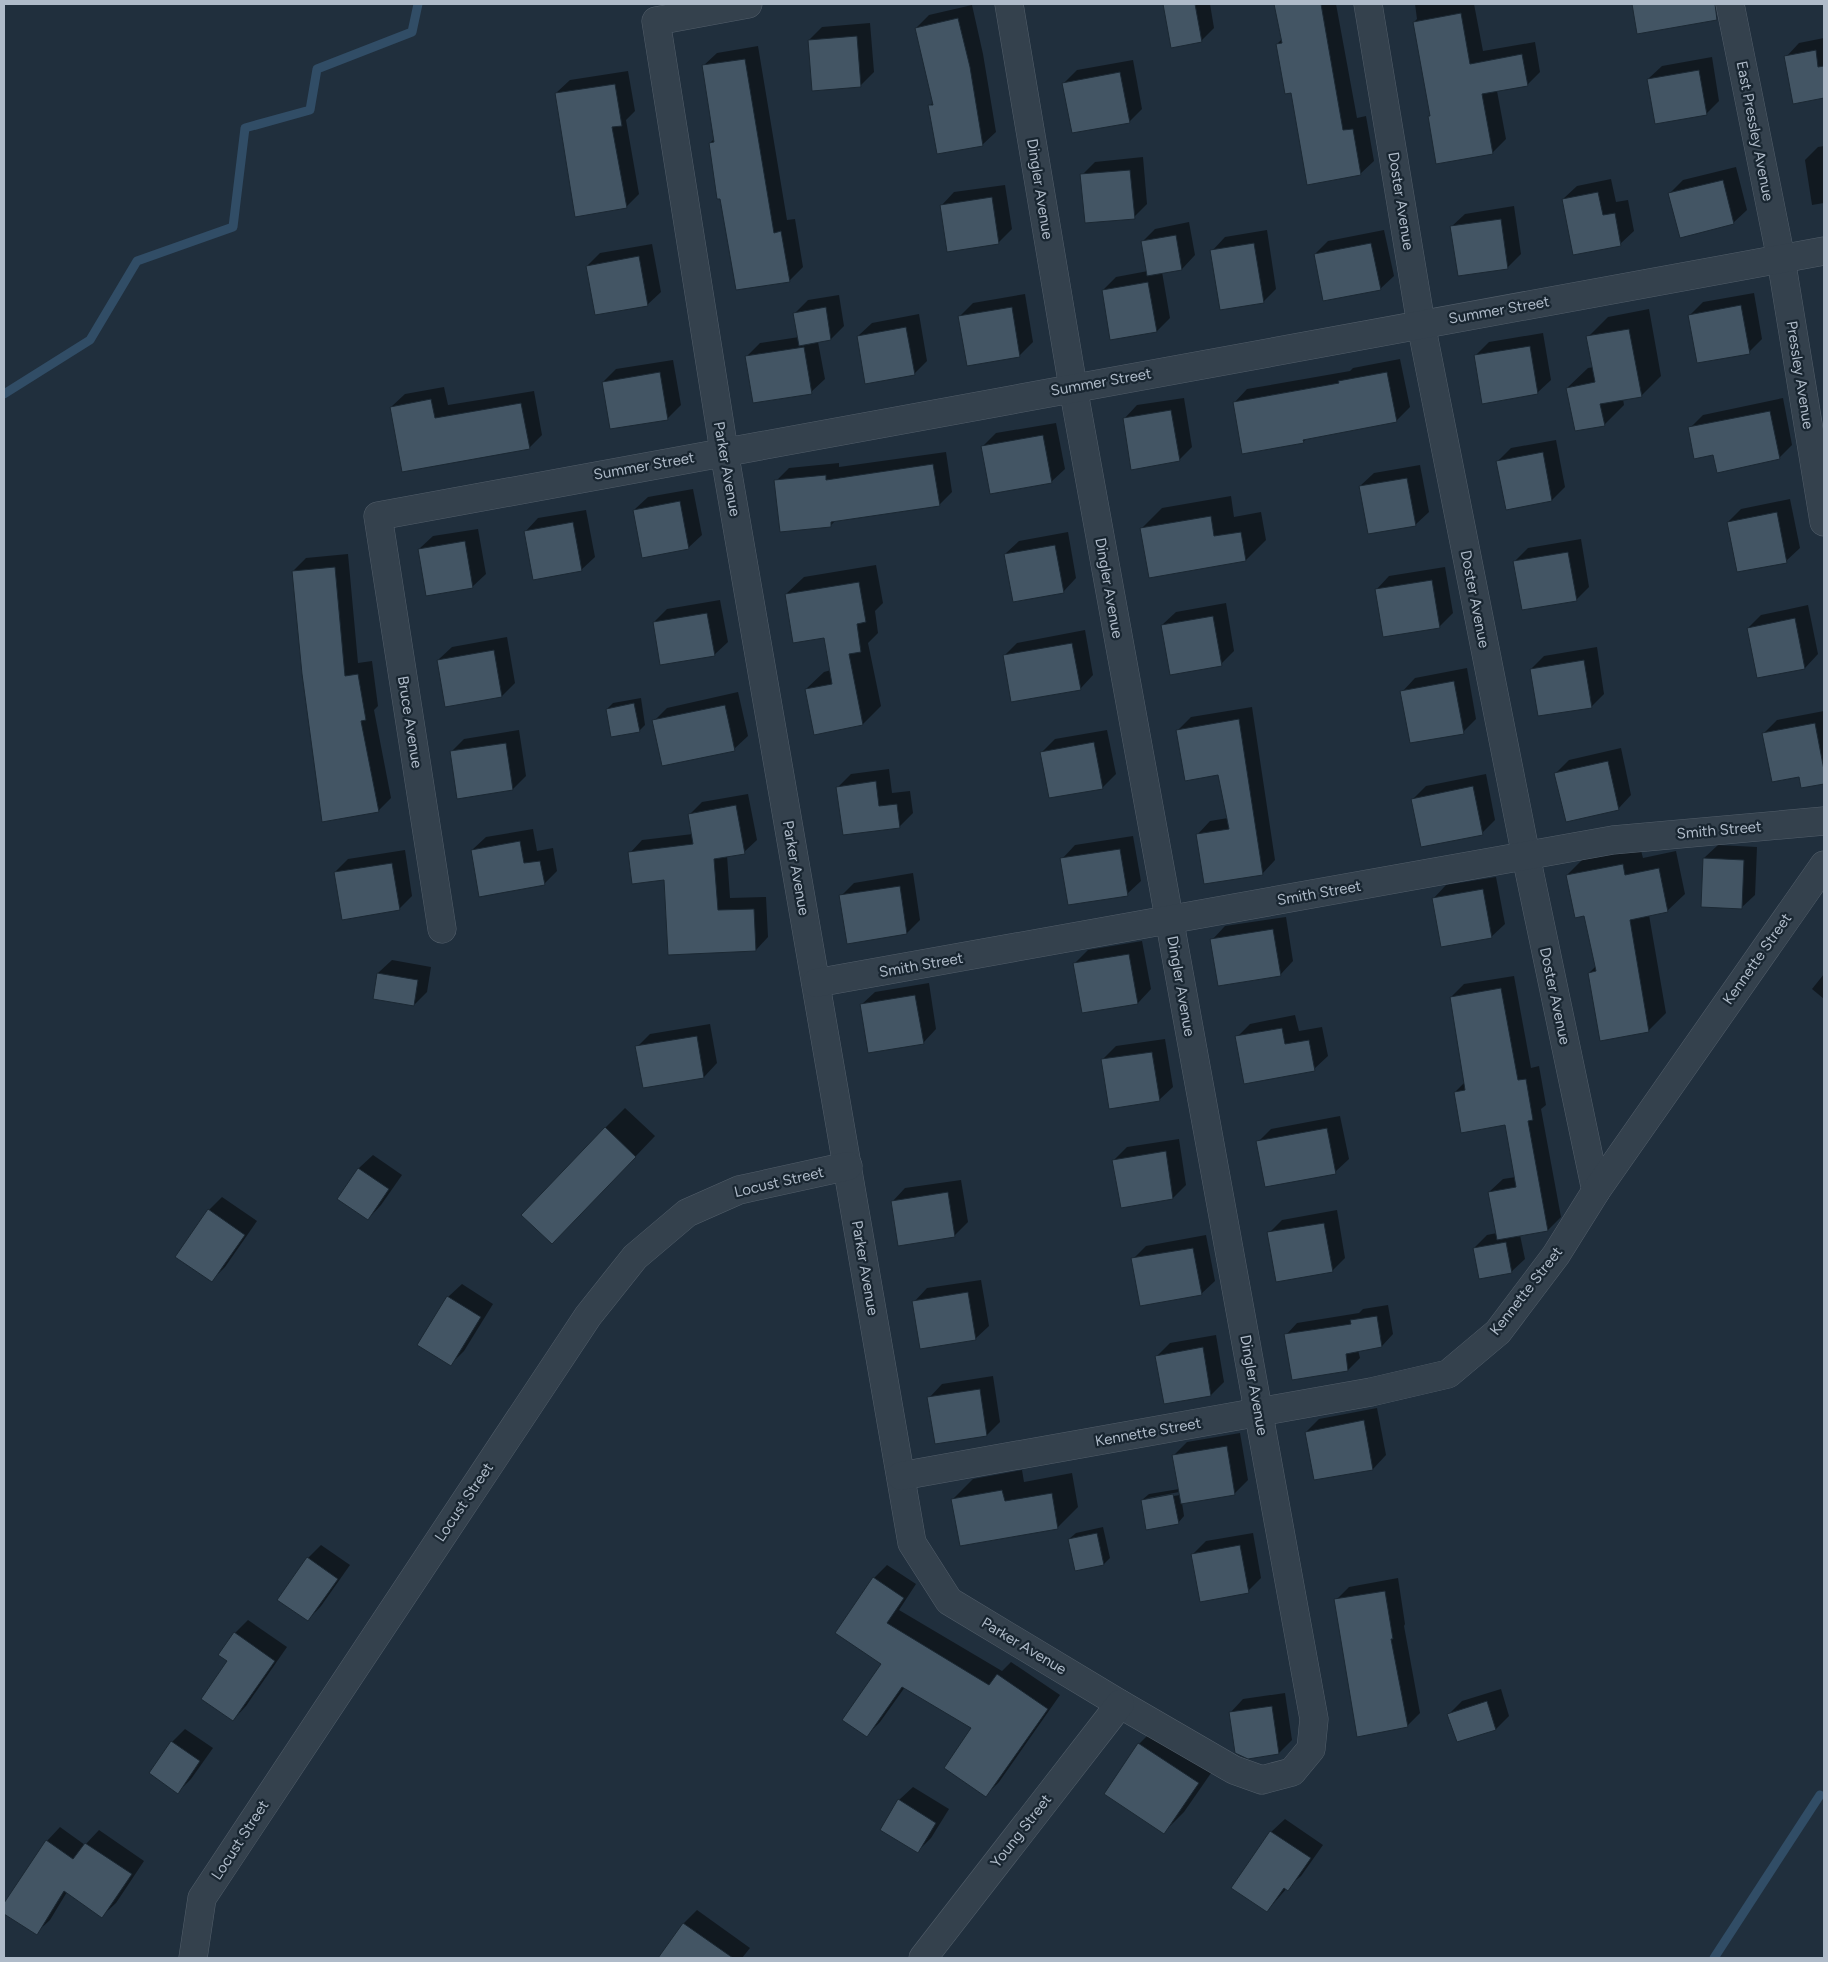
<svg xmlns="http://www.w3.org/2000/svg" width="1828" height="1962" font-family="Figtree,sans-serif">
<rect width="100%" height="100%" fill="#202f3d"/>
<g fill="#0007" fill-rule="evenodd">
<polygon points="1164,4 1210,4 1214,28 1201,41 1172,46"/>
<polygon points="1276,4 1336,4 1357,118 1366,116 1374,161 1360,174 1292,92 1277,44 1282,39"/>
<polygon points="1415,4 1474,4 1483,51 1535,42 1540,72 1527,85 1497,91 1506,139 1492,153 1429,117 1431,115 1414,22 1417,19"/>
<polygon points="1633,4 1711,4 1712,8 1638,32"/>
<polygon points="972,5 983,54 996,132 982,145 930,106 933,102 916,28 929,15"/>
<polygon points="870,23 874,72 861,85 809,40 822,27"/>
<polygon points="1824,38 1824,97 1794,102 1786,57 1799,43"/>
<polygon points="758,46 787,220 795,219 803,267 790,280 721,198 710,143 714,139 703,66 717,53"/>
<polygon points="1712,57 1719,101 1706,114 1648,79 1662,66"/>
<polygon points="1133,60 1142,109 1129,122 1064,83 1077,70"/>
<polygon points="628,71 635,111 626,120 639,194 626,207 576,216 556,93 570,80"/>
<polygon points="1824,146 1824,203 1812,205 1805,160 1818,147"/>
<polygon points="1143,157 1147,204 1134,217 1082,175 1095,162"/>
<polygon points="1736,167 1747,210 1733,223 1669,194 1683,180"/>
<polygon points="1611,179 1616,202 1628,200 1634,231 1620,244 1563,199 1577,186"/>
<polygon points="1005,185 1012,229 998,243 941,206 954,192"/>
<polygon points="1514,206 1521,254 1507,268 1451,227 1465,214"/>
<polygon points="1189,222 1195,255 1182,269 1162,272 1170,318 1157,331 1111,339 1103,290 1116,277 1148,271 1142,242 1155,229"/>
<polygon points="1267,230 1276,289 1263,302 1212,251 1225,237"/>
<polygon points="1384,230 1394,276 1380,289 1315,254 1328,241"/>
<polygon points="652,244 661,292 647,305 587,266 600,253"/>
<polygon points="1754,293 1762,339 1749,352 1690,315 1703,302"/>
<polygon points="1025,294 1033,342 1020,355 959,317 973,303"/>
<polygon points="839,295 844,326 831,339 818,342 825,379 811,392 747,356 760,343 799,337 794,314 808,300"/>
<polygon points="1649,309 1661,376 1641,396 1623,399 1624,405 1604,425 1567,388 1588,368 1594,367 1588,337 1608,317"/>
<polygon points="919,314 927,361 914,374 858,336 872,323"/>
<polygon points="1543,333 1551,380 1537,393 1475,356 1489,342"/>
<polygon points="1400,359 1410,407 1396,421 1307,438 1303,442 1234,403 1247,389 1350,371 1353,368"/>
<polygon points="673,360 681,405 667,419 603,382 616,369"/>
<polygon points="444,387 448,405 534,391 542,435 529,448 391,407 405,394"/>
<polygon points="1184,398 1192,447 1179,460 1124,419 1137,405"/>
<polygon points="1783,398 1792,445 1779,458 1690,428 1703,415"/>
<polygon points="1056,423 1065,469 1051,482 983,446 996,433"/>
<polygon points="1556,440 1565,487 1552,500 1498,461 1511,448"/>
<polygon points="946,452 952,492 939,505 836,520 830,526 776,481 789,468 839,463 839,467"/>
<polygon points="1420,465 1429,512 1415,525 1360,486 1374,473"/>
<polygon points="693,489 702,535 688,548 634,510 648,497"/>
<polygon points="1231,496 1234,517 1261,512 1266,540 1246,560 1142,528 1162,508"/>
<polygon points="1790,499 1800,548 1786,561 1728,522 1741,509"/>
<polygon points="586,510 595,557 581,570 525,532 538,518"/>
<polygon points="478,529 486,574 472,587 419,549 433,536"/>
<polygon points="1068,532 1076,578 1063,592 1005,554 1019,541"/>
<polygon points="1581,539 1589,587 1576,600 1514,562 1528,548"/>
<polygon points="348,554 358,663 372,661 378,706 374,710 391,798 378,811 293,571 306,558"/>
<polygon points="876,565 883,603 875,611 878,633 868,643 881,706 863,724 815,733 806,689 824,672 831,670 825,636 786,594 804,577"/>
<polygon points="1445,567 1453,613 1439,627 1376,590 1389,576"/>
<polygon points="720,600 728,642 714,655 654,622 667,609"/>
<polygon points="1226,603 1234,651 1221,664 1162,625 1176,612"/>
<polygon points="1808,605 1818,654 1805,668 1758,677 1748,628 1761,615"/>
<polygon points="1085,630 1093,675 1080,689 1004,656 1017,643"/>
<polygon points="507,637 515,683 502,696 438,660 452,647"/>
<polygon points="1597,647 1604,694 1591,707 1531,669 1544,656"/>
<polygon points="1467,668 1476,719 1463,732 1402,692 1415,678"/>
<polygon points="738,692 748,736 734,749 654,721 667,708"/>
<polygon points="641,698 645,725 639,731 607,709 613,703"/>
<polygon points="1252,707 1275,860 1262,874 1197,835 1210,821 1228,818 1219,774 1178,730 1191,717"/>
<polygon points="1824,711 1824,782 1802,786 1800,776 1764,733 1777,720"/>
<polygon points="519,730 526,776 513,789 458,797 451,752 464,739"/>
<polygon points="1107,730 1116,774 1102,788 1042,752 1055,739"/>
<polygon points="1621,748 1631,795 1618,809 1556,773 1569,760"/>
<polygon points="889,769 892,793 910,791 913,813 899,827 838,787 851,774"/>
<polygon points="1486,774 1495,820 1482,833 1413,799 1426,786"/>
<polygon points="748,794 757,840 744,852 727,855 730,898 766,897 768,937 756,950 630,853 642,840 693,834 689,815 702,802"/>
<polygon points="533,829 537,851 553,848 557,871 544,884 472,850 486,837"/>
<polygon points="1133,836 1141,881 1127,894 1062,859 1075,845"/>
<polygon points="1718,845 1757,847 1755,895 1741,908 1704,858"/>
<polygon points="1640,847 1643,858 1676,851 1685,894 1667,911 1649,915 1666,1013 1648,1031 1589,973 1596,966 1585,914 1567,875 1584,858"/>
<polygon points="405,850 412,896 399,909 335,872 348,859"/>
<polygon points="913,873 920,920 907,933 841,896 854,883"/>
<polygon points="1496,877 1505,924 1491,937 1433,899 1446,885"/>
<polygon points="1286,917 1293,961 1280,975 1212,940 1225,926"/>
<polygon points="1142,941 1151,989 1138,1003 1074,964 1088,950"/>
<polygon points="392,960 431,967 427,992 414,1005 374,998 378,973"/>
<polygon points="1824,974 1824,999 1812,989"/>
<polygon points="1514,976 1531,1068 1539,1066 1546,1105 1541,1109 1561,1217 1548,1230 1520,1235 1525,1259 1511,1272 1474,1248 1487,1235 1497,1233 1489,1192 1503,1179 1516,1177 1506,1123 1455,1092 1465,1082 1451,997 1464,984"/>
<polygon points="929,983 936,1029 923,1043 861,1005 875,992"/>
<polygon points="1295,1015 1299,1031 1322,1027 1328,1056 1314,1069 1237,1037 1250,1024"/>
<polygon points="710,1024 717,1063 704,1077 637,1047 650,1034"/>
<polygon points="1165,1039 1173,1087 1159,1100 1102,1060 1116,1046"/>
<polygon points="625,1108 655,1136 572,1223 605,1128"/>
<polygon points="1340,1116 1349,1159 1335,1172 1258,1142 1271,1129"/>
<polygon points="1179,1139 1186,1185 1173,1198 1114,1160 1127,1147"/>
<polygon points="373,1155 402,1175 381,1205 368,1219 338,1198 359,1168"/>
<polygon points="961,1180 968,1222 954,1236 892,1202 905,1188"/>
<polygon points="222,1197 257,1221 225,1267 212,1280 209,1210"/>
<polygon points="1337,1210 1345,1258 1332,1271 1269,1233 1282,1220"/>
<polygon points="1206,1235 1215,1281 1201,1294 1133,1259 1146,1246"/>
<polygon points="981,1280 989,1326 975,1339 914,1302 927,1288"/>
<polygon points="462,1284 493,1304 464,1351 451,1364 419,1345 448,1297"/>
<polygon points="1388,1305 1393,1334 1382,1346 1358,1350 1360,1358 1348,1370 1293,1378 1286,1335 1297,1323 1359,1313 1363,1309"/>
<polygon points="1216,1335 1224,1382 1211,1395 1157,1356 1170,1343"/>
<polygon points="993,1376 1000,1422 987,1435 936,1443 929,1398 942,1384"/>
<polygon points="1377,1408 1386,1455 1373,1469 1306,1432 1319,1419"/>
<path d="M1240 1433 1248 1480 1235 1493 1182 1503 1184 1516 1178 1523 1142 1500 1149 1494 1179 1489 1173 1456 1187 1442ZM1179 1492 1180 1495 1148 1500V1498Z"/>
<polygon points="1022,1470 1024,1482 1072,1473 1078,1507 1058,1527 953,1499 973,1479"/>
<polygon points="1103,1527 1110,1558 1104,1564 1069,1539 1076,1533"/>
<polygon points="1253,1533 1261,1578 1248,1591 1193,1554 1206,1541"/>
<polygon points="321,1545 350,1565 321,1606 308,1620 308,1558"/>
<polygon points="887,1565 916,1584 899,1610 1002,1671 1011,1662 1060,1695 999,1782 986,1795 973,1728 905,1687 880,1722 867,1735 883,1664 874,1578"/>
<polygon points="1398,1578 1405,1624 1404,1626 1420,1713 1407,1726 1336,1600 1349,1587"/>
<polygon points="248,1620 287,1647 246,1706 233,1720 229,1661 235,1633"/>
<polygon points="1501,1689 1509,1716 1496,1729 1449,1714 1462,1701"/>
<polygon points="1285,1693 1292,1740 1279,1753 1230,1713 1243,1699"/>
<polygon points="1159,1724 1218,1763 1184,1812 1164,1832 1106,1793 1139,1744"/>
<polygon points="185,1729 213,1748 191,1779 178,1792 172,1742"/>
<polygon points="913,1787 949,1809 931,1838 917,1852 899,1800"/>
<polygon points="1285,1819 1323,1845 1301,1876 1287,1888 1267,1911 1271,1832"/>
<polygon points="60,1827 85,1845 99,1830 144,1861 116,1903 102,1916 67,1892 50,1920 36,1933 4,1913 4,1906 47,1841"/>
<polygon points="697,1910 750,1948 742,1958 660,1957 684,1923"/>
</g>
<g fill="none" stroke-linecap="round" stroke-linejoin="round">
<g stroke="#314d66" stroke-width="9">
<polyline points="4,394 90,340 137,261 233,227 245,128 310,110 317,69 412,32 418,4"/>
<polyline points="1714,1958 1820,1795"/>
</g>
</g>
<g fill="#435564" stroke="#1b2833">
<polygon points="1163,4 1195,4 1202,42 1171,48"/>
<polygon points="1274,4 1321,4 1343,130 1353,129 1361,175 1307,185 1291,93 1285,94 1276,44 1282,43"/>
<polygon points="1632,4 1715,4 1717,20 1637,34"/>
<polygon points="1461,13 1470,64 1522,54 1528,86 1482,94 1493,154 1436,164 1428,116 1430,116 1413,22"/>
<polygon points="958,18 970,67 983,146 937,154 928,105 933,105 915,28"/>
<polygon points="857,36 861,87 812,91 808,40"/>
<polygon points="1816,50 1818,67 1824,66 1824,98 1793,104 1784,56"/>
<polygon points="745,59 774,233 781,231 790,282 736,290 720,199 717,199 709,143 714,142 702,65"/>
<polygon points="1699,70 1707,115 1655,124 1647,79"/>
<polygon points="1120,72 1130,123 1072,133 1062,83"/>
<polygon points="615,84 622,126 612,127 627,208 575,217 555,93"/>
<polygon points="1130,170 1135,219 1085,223 1080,174"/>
<polygon points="1723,180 1734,224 1680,238 1668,193"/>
<polygon points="1598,192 1603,215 1615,213 1621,246 1573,255 1562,199"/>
<polygon points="992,197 999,244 947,252 940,205"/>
<polygon points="1501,219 1508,269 1458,276 1450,226"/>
<polygon points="1176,235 1182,270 1147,276 1141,241"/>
<polygon points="1254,243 1264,303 1220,310 1210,250"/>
<polygon points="1371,243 1381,290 1323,301 1314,254"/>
<polygon points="639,256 648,306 595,315 586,266"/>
<polygon points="1148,282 1157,332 1110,340 1102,290"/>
<polygon points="1741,305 1750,354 1697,363 1688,315"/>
<polygon points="826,307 831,340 799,346 793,313"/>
<polygon points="1012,307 1020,357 967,366 958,316"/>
<polygon points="906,327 915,375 865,384 857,336"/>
<polygon points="1629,329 1642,397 1600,404 1605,426 1575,431 1566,388 1595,382 1586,336"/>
<polygon points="1530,346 1538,394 1482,404 1474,355"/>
<polygon points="804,347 812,394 753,403 745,356"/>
<polygon points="660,372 668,420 610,429 602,382"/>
<polygon points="1387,372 1397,422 1303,440 1304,443 1242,454 1233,402 1339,383 1338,381"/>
<polygon points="431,399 435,418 521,403 530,449 402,472 390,407"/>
<polygon points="1171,410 1180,461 1131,470 1123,418"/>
<polygon points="1770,411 1780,459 1717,473 1713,455 1694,459 1688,427"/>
<polygon points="1043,435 1052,483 990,494 981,446"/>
<polygon points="1543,452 1552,501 1506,510 1496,461"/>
<polygon points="933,464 940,506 831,522 831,527 780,532 774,480 826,475 826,480"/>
<polygon points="1407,478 1416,526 1368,534 1359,486"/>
<polygon points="680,501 689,549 642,558 633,510"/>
<polygon points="1777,512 1787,563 1737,572 1727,522"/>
<polygon points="1211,516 1214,536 1241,532 1246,561 1149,578 1140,528"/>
<polygon points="573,522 582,571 533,580 524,531"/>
<polygon points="465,541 473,588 426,596 418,549"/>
<polygon points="1055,545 1064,593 1013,602 1004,554"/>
<polygon points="1568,552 1577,601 1522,610 1513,561"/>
<polygon points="335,567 345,676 358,674 366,720 361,721 379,812 322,822 302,674 292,571"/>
<polygon points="1432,580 1440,628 1383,637 1375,589"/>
<polygon points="859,582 866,622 857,624 861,652 849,654 863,725 814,735 805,689 832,684 824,638 793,643 785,594"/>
<polygon points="707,613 715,656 660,665 653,622"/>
<polygon points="1213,616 1222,666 1170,675 1161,625"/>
<polygon points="1795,618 1805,669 1757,678 1747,628"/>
<polygon points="1072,643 1081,690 1011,702 1003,655"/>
<polygon points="494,650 502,697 445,707 437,660"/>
<polygon points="1584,660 1592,708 1538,716 1530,669"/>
<polygon points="1454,681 1464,734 1410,743 1400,691"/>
<polygon points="634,703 640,732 611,737 606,709"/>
<polygon points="725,705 735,751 662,766 652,720"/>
<polygon points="1239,719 1263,875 1204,884 1196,834 1229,829 1218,775 1185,781 1176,730"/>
<polygon points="1815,723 1824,770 1824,784 1801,788 1799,777 1772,782 1762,733"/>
<polygon points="1094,742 1103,789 1049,798 1040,752"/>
<polygon points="506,743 513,790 457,799 450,751"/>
<polygon points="1608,761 1619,810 1566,822 1554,773"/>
<polygon points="876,781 879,806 897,804 900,828 843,835 836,787"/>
<polygon points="1473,786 1483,835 1421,847 1411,799"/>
<polygon points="736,805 745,854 714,859 718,910 754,909 756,951 668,955 664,880 632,884 628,852 693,844 688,814"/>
<polygon points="520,841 524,863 540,861 545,885 479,897 471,850"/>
<polygon points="1120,849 1128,896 1068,905 1060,858"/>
<polygon points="1703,858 1744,860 1742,909 1701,907"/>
<polygon points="392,863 400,910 342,920 334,872"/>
<polygon points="1623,864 1625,875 1659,868 1668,912 1630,920 1649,1032 1600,1041 1588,973 1596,971 1584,916 1575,918 1566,875"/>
<polygon points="900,886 907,934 847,944 839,895"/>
<polygon points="1483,889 1492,938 1441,947 1432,898"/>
<polygon points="1273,929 1281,976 1218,986 1210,939"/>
<polygon points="1129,954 1138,1004 1082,1013 1073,963"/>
<polygon points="377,973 418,980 414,1006 373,999"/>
<polygon points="1501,988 1518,1080 1526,1079 1533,1120 1528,1121 1548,1231 1497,1240 1488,1192 1516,1187 1505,1125 1461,1133 1454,1092 1465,1090 1450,997"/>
<polygon points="915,995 924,1044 868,1053 860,1004"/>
<polygon points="1282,1028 1285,1044 1309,1040 1315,1071 1244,1084 1235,1036"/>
<polygon points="697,1036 704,1078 643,1088 635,1046"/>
<polygon points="1152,1052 1160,1101 1109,1109 1101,1059"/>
<polygon points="605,1127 636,1157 552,1244 521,1215"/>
<polygon points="1327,1128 1336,1174 1265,1187 1256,1141"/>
<polygon points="1166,1151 1173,1199 1121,1208 1112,1160"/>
<polygon points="358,1168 389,1189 368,1220 337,1199"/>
<polygon points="948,1192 955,1237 898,1246 891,1201"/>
<polygon points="208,1209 245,1235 212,1282 175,1257"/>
<polygon points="1324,1223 1333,1272 1276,1282 1267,1232"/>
<polygon points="1506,1242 1512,1273 1479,1279 1473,1248"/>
<polygon points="1193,1248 1202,1295 1140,1306 1131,1258"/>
<polygon points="968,1292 976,1340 920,1349 912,1301"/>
<polygon points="447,1296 481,1317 451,1366 417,1345"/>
<polygon points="1377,1316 1382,1347 1346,1354 1348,1371 1292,1380 1284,1334 1351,1324 1350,1320"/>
<polygon points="1203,1347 1211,1396 1164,1404 1155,1356"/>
<polygon points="980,1389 987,1436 935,1444 927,1397"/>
<polygon points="1364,1420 1373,1470 1314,1480 1305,1432"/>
<polygon points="1227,1446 1235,1495 1181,1504 1172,1455"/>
<polygon points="1002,1490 1005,1501 1052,1493 1058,1529 960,1546 951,1499"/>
<polygon points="1173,1494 1179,1524 1146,1530 1141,1500"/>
<polygon points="1097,1533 1104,1565 1075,1571 1068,1539"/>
<polygon points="1240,1545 1249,1593 1200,1602 1191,1554"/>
<polygon points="307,1557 338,1579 308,1621 277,1600"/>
<polygon points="873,1577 904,1598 887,1623 989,1685 997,1674 1048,1709 986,1797 944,1768 971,1728 902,1687 867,1737 842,1720 881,1664 835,1633"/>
<polygon points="1385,1591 1393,1639 1391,1639 1408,1727 1357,1737 1334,1599"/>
<polygon points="234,1632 275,1661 233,1721 201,1699 227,1661 218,1655"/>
<polygon points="1487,1701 1496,1730 1457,1742 1447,1714"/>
<polygon points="1272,1706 1279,1754 1248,1759 1235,1753 1229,1712"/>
<polygon points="171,1741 200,1761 178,1794 149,1773"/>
<polygon points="1138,1743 1199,1783 1164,1834 1104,1794"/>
<polygon points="898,1799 936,1823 918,1853 880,1830"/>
<polygon points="1270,1831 1311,1858 1288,1891 1284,1888 1267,1912 1231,1888"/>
<polygon points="46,1840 73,1859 85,1843 132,1874 102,1918 64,1891 37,1935 4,1914 4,1903"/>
<polygon points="683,1923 733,1958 658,1958"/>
</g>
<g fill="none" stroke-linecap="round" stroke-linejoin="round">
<defs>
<g id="street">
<polyline points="748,4 656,21 724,451 912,1543 949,1601 1120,1704 1234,1770 1262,1780 1292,1772 1311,1749 1314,1719 1073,387 1009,4"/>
<polyline points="1368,4 1421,324 1526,856 1596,1191"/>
<polyline points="1730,4 1781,259 1824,522"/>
<polyline points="442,929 378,516 1824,251"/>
<polyline points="816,983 1613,840 1824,821"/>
<polyline points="901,1476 1371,1392 1448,1374 1498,1332 1556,1255 1596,1191 1824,865"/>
<polyline points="193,1958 202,1898 588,1316 635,1257 687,1213 739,1190 848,1166"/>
<polyline points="923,1958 1120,1704"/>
</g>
</defs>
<use href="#street" stroke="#525e6a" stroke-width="29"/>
<use href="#street" stroke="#34414d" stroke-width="28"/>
</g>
<g text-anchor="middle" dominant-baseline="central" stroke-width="4.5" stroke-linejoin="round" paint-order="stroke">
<g font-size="15" fill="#afbbc9" stroke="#192631">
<text transform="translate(1755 131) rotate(79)">East Pressley Avenue</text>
<text transform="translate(1040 189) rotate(81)">Dingler Avenue</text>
<text transform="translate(1401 201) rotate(81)">Doster Avenue</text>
<text transform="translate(1499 310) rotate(-10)">Summer Street</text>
<text transform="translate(1800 375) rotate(81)">Pressley Avenue</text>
<text transform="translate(1101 382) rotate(-10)">Summer Street</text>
<text transform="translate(644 466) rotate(-10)">Summer Street</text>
<text transform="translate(727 469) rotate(80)">Parker Avenue</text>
<text transform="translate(1109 588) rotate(80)">Dingler Avenue</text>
<text transform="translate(1475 599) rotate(79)">Doster Avenue</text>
<text transform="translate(410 722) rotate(81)">Bruce Avenue</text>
<text transform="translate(1719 830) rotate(-5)">Smith Street</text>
<text transform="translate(796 868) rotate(80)">Parker Avenue</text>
<text transform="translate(1319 893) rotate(-10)">Smith Street</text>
<text transform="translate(1757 959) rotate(-55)">Kennette Street</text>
<text transform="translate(921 965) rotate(-10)">Smith Street</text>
<text transform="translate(1181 986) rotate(80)">Dingler Avenue</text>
<text transform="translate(1555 996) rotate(78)">Doster Avenue</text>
<text transform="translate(779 1182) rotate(-13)">Locust Street</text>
<text transform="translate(865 1268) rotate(80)">Parker Avenue</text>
<text transform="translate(1526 1291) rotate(-52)">Kennette Street</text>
<text transform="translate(1254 1385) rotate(80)">Dingler Avenue</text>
<text transform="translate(1148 1432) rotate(-10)">Kennette Street</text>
<text transform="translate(464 1502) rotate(-56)">Locust Street</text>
<text transform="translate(1024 1646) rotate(31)">Parker Avenue</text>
<text transform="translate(1021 1831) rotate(-52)">Young Street</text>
<text transform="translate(240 1840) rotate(-57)">Locust Street</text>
</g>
</g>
<rect width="1828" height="1962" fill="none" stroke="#afbbc9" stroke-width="10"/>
</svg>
